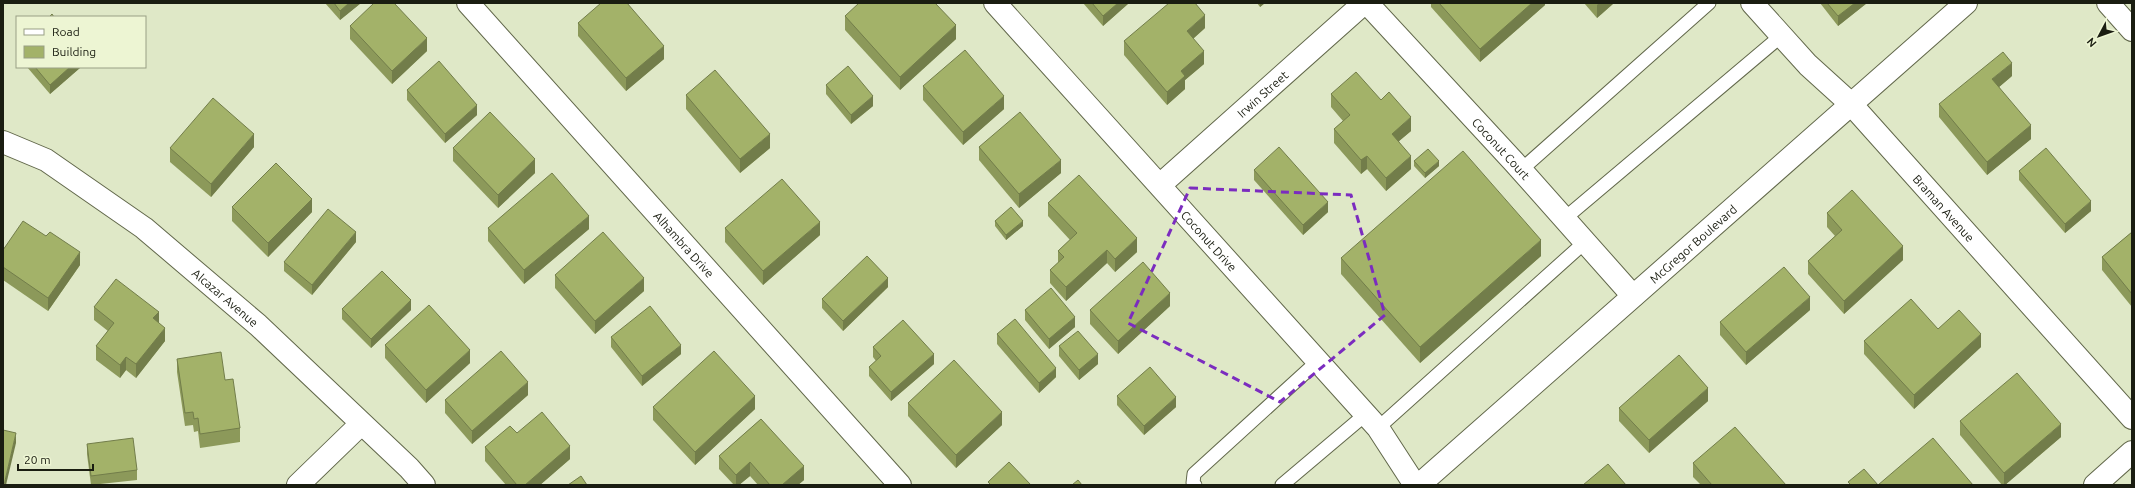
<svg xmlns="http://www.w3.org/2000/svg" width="2135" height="488" font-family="Ubuntu,sans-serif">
<rect width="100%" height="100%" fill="#dfe8c7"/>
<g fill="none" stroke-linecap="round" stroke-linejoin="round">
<defs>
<g id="lane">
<polyline points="1521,170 1709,3"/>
<polyline points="1564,219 1781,36"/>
<polyline points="1378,428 1585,242"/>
<polyline points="1195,485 1193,483 1194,474 1318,361"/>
<polyline points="1282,485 1366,414"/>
</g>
<g id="street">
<path id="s1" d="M468 3 900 485"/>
<path id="s2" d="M995 3 1378 428 1415 485"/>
<path id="s3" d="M1367 3 1514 162 1633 296"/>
<path id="s4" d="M1752 3 1808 65 1851 104 2132 418"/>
<polyline points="2108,3 2132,30"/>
<path id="s5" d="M3 142 46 160 144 228 258 325 409 468 424 485"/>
<path id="s6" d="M1160 185 1364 3"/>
<polyline points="298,485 361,424"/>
<polyline points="2095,485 2132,452"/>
</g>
<g id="secondary">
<path id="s7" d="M1419 485 1966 3"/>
</g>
</defs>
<use href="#lane" stroke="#61674a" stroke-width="15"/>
<use href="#street" stroke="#61674a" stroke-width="24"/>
<use href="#secondary" stroke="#61674a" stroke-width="24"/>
<use href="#lane" stroke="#fff" stroke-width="13"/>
<use href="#street" stroke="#fff" stroke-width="22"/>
<use href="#secondary" stroke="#fff" stroke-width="22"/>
</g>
<g fill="#8c995a">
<polygon points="325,3 361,3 340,20"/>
<polygon points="1083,3 1129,3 1103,26"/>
<polygon points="1257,3 1265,3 1260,7"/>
<polygon points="1431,3 1545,3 1545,5 1480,62 1431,7"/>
<polygon points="1584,3 1614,3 1597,18"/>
<polygon points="1820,3 1867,3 1838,26"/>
<polygon points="845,16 956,39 900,90 845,30"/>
<polygon points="578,23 664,59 626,91 578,36"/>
<polygon points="350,26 427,51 392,84 350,39"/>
<polygon points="1205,28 1193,39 1204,64 1185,80 1185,89 1167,105 1124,55 1124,41"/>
<polygon points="27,67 81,67 50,94"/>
<polygon points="2012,76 1999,87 2031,139 1987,175 1939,117 1939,104"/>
<polygon points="826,85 873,106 851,124 826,94"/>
<polygon points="923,86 1004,109 963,145 923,100"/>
<polygon points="407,90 477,115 445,143 407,100"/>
<polygon points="1331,94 1381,100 1411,131 1399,141 1411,169 1386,191 1367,169 1361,174 1334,143 1334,129 1343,121 1331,107"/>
<polygon points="686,95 770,148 740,173 686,109"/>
<polygon points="254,147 211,197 170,162 170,148"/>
<polygon points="979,147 1061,173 1019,208 979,160"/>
<polygon points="453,148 535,173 498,208 453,161"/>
<polygon points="1414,161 1439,166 1425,178 1414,166"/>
<polygon points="1254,170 1328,212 1303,235 1254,180"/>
<polygon points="2019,171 2091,211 2065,233 2019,180"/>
<polygon points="1048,203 1137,252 1115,272 1107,263 1066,301 1050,283 1050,270 1058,263 1058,251 1070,240 1048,216"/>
<polygon points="232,207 312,212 268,257 232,221"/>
<polygon points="1827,213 1903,260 1844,314 1808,274 1808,261 1835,236 1827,227"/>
<polygon points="995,221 1023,226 1006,240 995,226"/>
<polygon points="488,228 589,229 524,284 488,241"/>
<polygon points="725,228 820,235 763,285 725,242"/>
<polygon points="2132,232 2132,307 2102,270 2102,257"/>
<polygon points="356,242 312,295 284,271 284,262"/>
<polygon points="3,250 80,265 48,311 3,280"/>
<polygon points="1541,256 1420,363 1341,274 1341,258"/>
<polygon points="555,275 644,291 595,334 555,288"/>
<polygon points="888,287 843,331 822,308 822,299"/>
<polygon points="1170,306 1118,354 1090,324 1090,310"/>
<polygon points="94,307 159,323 165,341 136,378 126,370 120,378 96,360 96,346 108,331 94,320"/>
<polygon points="342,309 411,310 371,348 342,319"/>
<polygon points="1025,310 1075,327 1049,349 1025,320"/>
<polygon points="1810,310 1746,365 1720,335 1720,322"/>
<polygon points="1938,329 1981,347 1914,409 1864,354 1864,341"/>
<polygon points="997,334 1056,377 1039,393 997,344"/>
<polygon points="611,337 681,354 642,386 611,347"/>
<polygon points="385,345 470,363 426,403 385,358"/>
<polygon points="1059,346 1098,364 1079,380 1059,356"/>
<polygon points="873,347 934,364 891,401 869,376 869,367 876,361 873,357"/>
<polygon points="177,359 225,380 240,428 240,442 200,448 198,431 194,432 193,425 185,426 177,372"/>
<polygon points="528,395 472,444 445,413 445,400"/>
<polygon points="1117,396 1176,407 1144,435 1117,405"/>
<polygon points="1708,401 1649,453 1619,421 1619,408"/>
<polygon points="908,403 1002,425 956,468 908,416"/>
<polygon points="653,407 755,409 695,465 653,420"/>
<polygon points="761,419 804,480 798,485 758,485 750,476 739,485 734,485 719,469 719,456"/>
<polygon points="1960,421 2061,437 2005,485 2002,485 1960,435"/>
<polygon points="517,433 570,459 540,485 506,485 485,461 485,447"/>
<polygon points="87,444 137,470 137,480 91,485 87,454"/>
<polygon points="1693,463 1786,485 1701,485 1693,477"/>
</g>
<g fill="#727d4a">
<polygon points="349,3 361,3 340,20 340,11"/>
<polygon points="1118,3 1129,3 1103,26 1103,16"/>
<polygon points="1260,3 1265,3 1260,7"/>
<polygon points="1532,3 1545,3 1545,5 1480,62 1480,49"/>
<polygon points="1599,3 1614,3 1597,18 1597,5"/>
<polygon points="1855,3 1867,3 1838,26 1838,16"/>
<polygon points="1205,15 1205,28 1187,44 1187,31"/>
<polygon points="956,25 956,39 900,90 900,77"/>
<polygon points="427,38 427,51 392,84 392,71"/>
<polygon points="664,46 664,59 626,91 626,78"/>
<polygon points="1204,51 1204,64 1185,80 1185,89 1167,105 1167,92 1181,71"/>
<polygon points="2012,63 2012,76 1992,93 1992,79"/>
<polygon points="70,67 81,67 50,94 50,85"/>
<polygon points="873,96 873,106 851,124 851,115"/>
<polygon points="1004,96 1004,109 963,145 963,132"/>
<polygon points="477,105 477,115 445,143 445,134"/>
<polygon points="1411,117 1411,131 1392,147 1392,134"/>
<polygon points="2031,125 2031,139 1987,175 1987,162"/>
<polygon points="254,134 254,147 211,197 211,184"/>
<polygon points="770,134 770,148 740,173 740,159"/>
<polygon points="1367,156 1367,169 1361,174 1361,160"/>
<polygon points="1411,156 1411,169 1386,191 1386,178"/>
<polygon points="535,159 535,173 498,208 498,195"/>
<polygon points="1061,160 1061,173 1019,208 1019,194"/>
<polygon points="1439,161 1439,166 1425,178 1425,173"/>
<polygon points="312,199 312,212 268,257 268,243"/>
<polygon points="2091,201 2091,211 2065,233 2065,224"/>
<polygon points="1328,202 1328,212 1303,235 1303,225"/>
<polygon points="589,216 589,229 524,284 524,270"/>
<polygon points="1023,221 1023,226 1006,240 1006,235"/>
<polygon points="820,222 820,235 763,285 763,271"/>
<polygon points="356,232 356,242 312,295 312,285"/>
<polygon points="1137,238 1137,252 1115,272 1115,259"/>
<polygon points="1541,240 1541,256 1420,363 1420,347"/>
<polygon points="1903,246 1903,260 1844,314 1844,301"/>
<polygon points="1107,250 1107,263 1066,301 1066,287"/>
<polygon points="80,252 80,265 48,311 48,298"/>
<polygon points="644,278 644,291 595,334 595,321"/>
<polygon points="888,278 888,287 843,331 843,321"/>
<polygon points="1170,293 1170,306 1118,354 1118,341"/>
<polygon points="1810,297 1810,310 1746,365 1746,352"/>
<polygon points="411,300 411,310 371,348 371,339"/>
<polygon points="159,312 159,325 153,318"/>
<polygon points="1075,317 1075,327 1049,349 1049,339"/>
<polygon points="165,328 165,341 136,378 136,364"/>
<polygon points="1981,334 1981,347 1914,409 1914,395"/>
<polygon points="681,345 681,354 642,386 642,376"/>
<polygon points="470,350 470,363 426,403 426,390"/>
<polygon points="934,354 934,364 891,401 891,392"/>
<polygon points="1098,354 1098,364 1079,380 1079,370"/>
<polygon points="126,357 126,370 120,378 120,365"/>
<polygon points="1056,368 1056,377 1039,393 1039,383"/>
<polygon points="528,382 528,395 472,444 472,431"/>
<polygon points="1708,388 1708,401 1649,453 1649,440"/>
<polygon points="755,396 755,409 695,465 695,452"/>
<polygon points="1176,397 1176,407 1144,435 1144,426"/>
<polygon points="1002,412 1002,425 956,468 956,455"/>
<polygon points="2061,424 2061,437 2005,485 2004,485 2004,473"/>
<polygon points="16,433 16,443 6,485 4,485"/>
<polygon points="570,446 570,459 540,485 525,485"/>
<polygon points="750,462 750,476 739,485 736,485 736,475"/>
<polygon points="804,466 804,480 798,485 782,485"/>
</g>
<g fill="#a3b269" stroke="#727d4a">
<polygon points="334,3 349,3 340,11"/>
<polygon points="374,3 394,3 427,38 392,71 350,26"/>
<polygon points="601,3 627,3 664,46 626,78 578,23"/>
<polygon points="859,3 935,3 956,25 900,77 845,16"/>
<polygon points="1092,3 1118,3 1103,16"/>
<polygon points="1169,3 1195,3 1205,15 1187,31 1204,51 1181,71 1185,76 1167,92 1124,41"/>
<polygon points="1439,3 1532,3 1480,49"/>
<polygon points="1827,3 1855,3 1838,16"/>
<polygon points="52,14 54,17 49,17"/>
<polygon points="965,50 1004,96 963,132 923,86"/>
<polygon points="2003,52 2012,63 1992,79 2031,125 1987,162 1939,104"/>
<polygon points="439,61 477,105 445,134 407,90"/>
<polygon points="848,66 873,96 851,115 826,85"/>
<polygon points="35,67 70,67 50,85"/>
<polygon points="715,70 770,134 740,159 686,95"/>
<polygon points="1356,72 1381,100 1389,92 1411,117 1392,134 1411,156 1386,178 1367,156 1361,160 1334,129 1350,115 1331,94"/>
<polygon points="213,98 254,134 211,184 170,148"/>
<polygon points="490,112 535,159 498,195 453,148"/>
<polygon points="1020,112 1061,160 1019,194 979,147"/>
<polygon points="1279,147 1328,202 1303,225 1254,170"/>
<polygon points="2046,148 2091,201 2065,224 2019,171"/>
<polygon points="1428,149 1439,161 1425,173 1414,161"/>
<polygon points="1463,151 1541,240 1420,347 1341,258"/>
<polygon points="276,163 312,199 268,243 232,207"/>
<polygon points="552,173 589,216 524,270 488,228"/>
<polygon points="1079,175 1137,238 1115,259 1107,250 1066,287 1050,270 1064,257 1058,251 1077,233 1048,203"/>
<polygon points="782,179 820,222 763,271 725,228"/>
<polygon points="1852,190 1903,246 1844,301 1808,261 1842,230 1827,213"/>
<polygon points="1011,207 1023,221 1006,235 995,221"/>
<polygon points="328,209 356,232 312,285 284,262"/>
<polygon points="23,221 46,236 50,232 80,252 48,298 3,267 3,250"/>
<polygon points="603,232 644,278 595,321 555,275"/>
<polygon points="2132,232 2132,294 2102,257"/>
<polygon points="867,256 888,278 843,321 822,299"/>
<polygon points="1143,262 1170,293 1118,341 1090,310"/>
<polygon points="1784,267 1810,297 1746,352 1720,322"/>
<polygon points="382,271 411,300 371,339 342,309"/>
<polygon points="116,279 159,312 153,318 165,328 136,364 126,357 120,365 96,346 114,323 94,307"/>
<polygon points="1051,288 1075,317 1049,339 1025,310"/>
<polygon points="1911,299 1938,329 1959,310 1981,334 1914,395 1864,341"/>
<polygon points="429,305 470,350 426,390 385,345"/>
<polygon points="650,306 681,345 642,376 611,337"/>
<polygon points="1015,319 1056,368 1039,383 997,334"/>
<polygon points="903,320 934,354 891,392 869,367 881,356 873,347"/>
<polygon points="1078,331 1098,354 1079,370 1059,346"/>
<polygon points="501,351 528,382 472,431 445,400"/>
<polygon points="714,351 755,396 695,452 653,407"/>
<polygon points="221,352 225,380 233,379 240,428 200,434 198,418 194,419 193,412 185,413 177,359"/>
<polygon points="1679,355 1708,388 1649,440 1619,408"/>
<polygon points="954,360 1002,412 956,455 908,403"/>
<polygon points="1150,367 1176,397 1144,426 1117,396"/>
<polygon points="2017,373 2061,424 2004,473 1960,421"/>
<polygon points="542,412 570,446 525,485 517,485 485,447 510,426 517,433"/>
<polygon points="761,419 804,466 782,485 770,485 750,462 736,475 719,456"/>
<polygon points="1735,427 1786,485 1712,485 1693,463"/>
<polygon points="3,430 16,433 4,485 3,485"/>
<polygon points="133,438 137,470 91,476 87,444"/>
<polygon points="1933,438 1973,485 1851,485 1848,482 1864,469 1878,485"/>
<polygon points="1009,462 1031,485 991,485 988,482"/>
<polygon points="1608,464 1626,485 1583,485"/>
<polygon points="581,476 587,485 568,485"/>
<polygon points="1078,480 1082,485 1072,485"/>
</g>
<path fill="none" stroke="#7b2cbf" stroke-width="3" stroke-dasharray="8 5" stroke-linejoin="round" d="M1190 188 1351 195 1385 315 1280 402 1128 323Z"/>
<g text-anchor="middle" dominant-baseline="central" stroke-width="4" stroke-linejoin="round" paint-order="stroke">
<g font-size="12" fill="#1a1d11" stroke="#edf5d3">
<text stroke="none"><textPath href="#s6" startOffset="137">Irwin Street</textPath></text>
<text stroke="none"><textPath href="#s3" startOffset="198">Coconut Court</textPath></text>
<text stroke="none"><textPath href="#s4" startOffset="281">Braman Avenue</textPath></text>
<text stroke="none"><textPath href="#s2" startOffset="320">Coconut Drive</textPath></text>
<text stroke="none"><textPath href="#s1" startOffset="324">Alhambra Drive</textPath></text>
<text stroke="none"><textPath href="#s7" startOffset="365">McGregor Boulevard</textPath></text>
<text stroke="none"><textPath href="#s5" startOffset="273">Alcazar Avenue</textPath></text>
</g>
</g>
<rect width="2135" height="488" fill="none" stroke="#1a1d11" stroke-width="8"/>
<rect x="16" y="16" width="130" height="52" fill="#edf5d3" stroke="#999f85"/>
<rect x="24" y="29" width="20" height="6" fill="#ffffff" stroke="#999f85"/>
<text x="52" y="36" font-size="12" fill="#1a1d11">Road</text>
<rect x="24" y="46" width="20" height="12" fill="#a3b269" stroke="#999f85"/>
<text x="52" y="56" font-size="12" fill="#1a1d11">Building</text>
<g transform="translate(2099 36) rotate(229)" stroke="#edf5d3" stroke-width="3" paint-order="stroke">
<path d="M0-3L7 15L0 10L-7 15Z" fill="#1a1d11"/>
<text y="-6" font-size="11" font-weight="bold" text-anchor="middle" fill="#1a1d11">N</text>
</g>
<path d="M18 464v6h75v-6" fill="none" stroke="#1a1d11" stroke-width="2"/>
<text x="24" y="464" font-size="12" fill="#1a1d11" stroke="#edf5d3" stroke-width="3" paint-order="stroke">20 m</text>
</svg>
